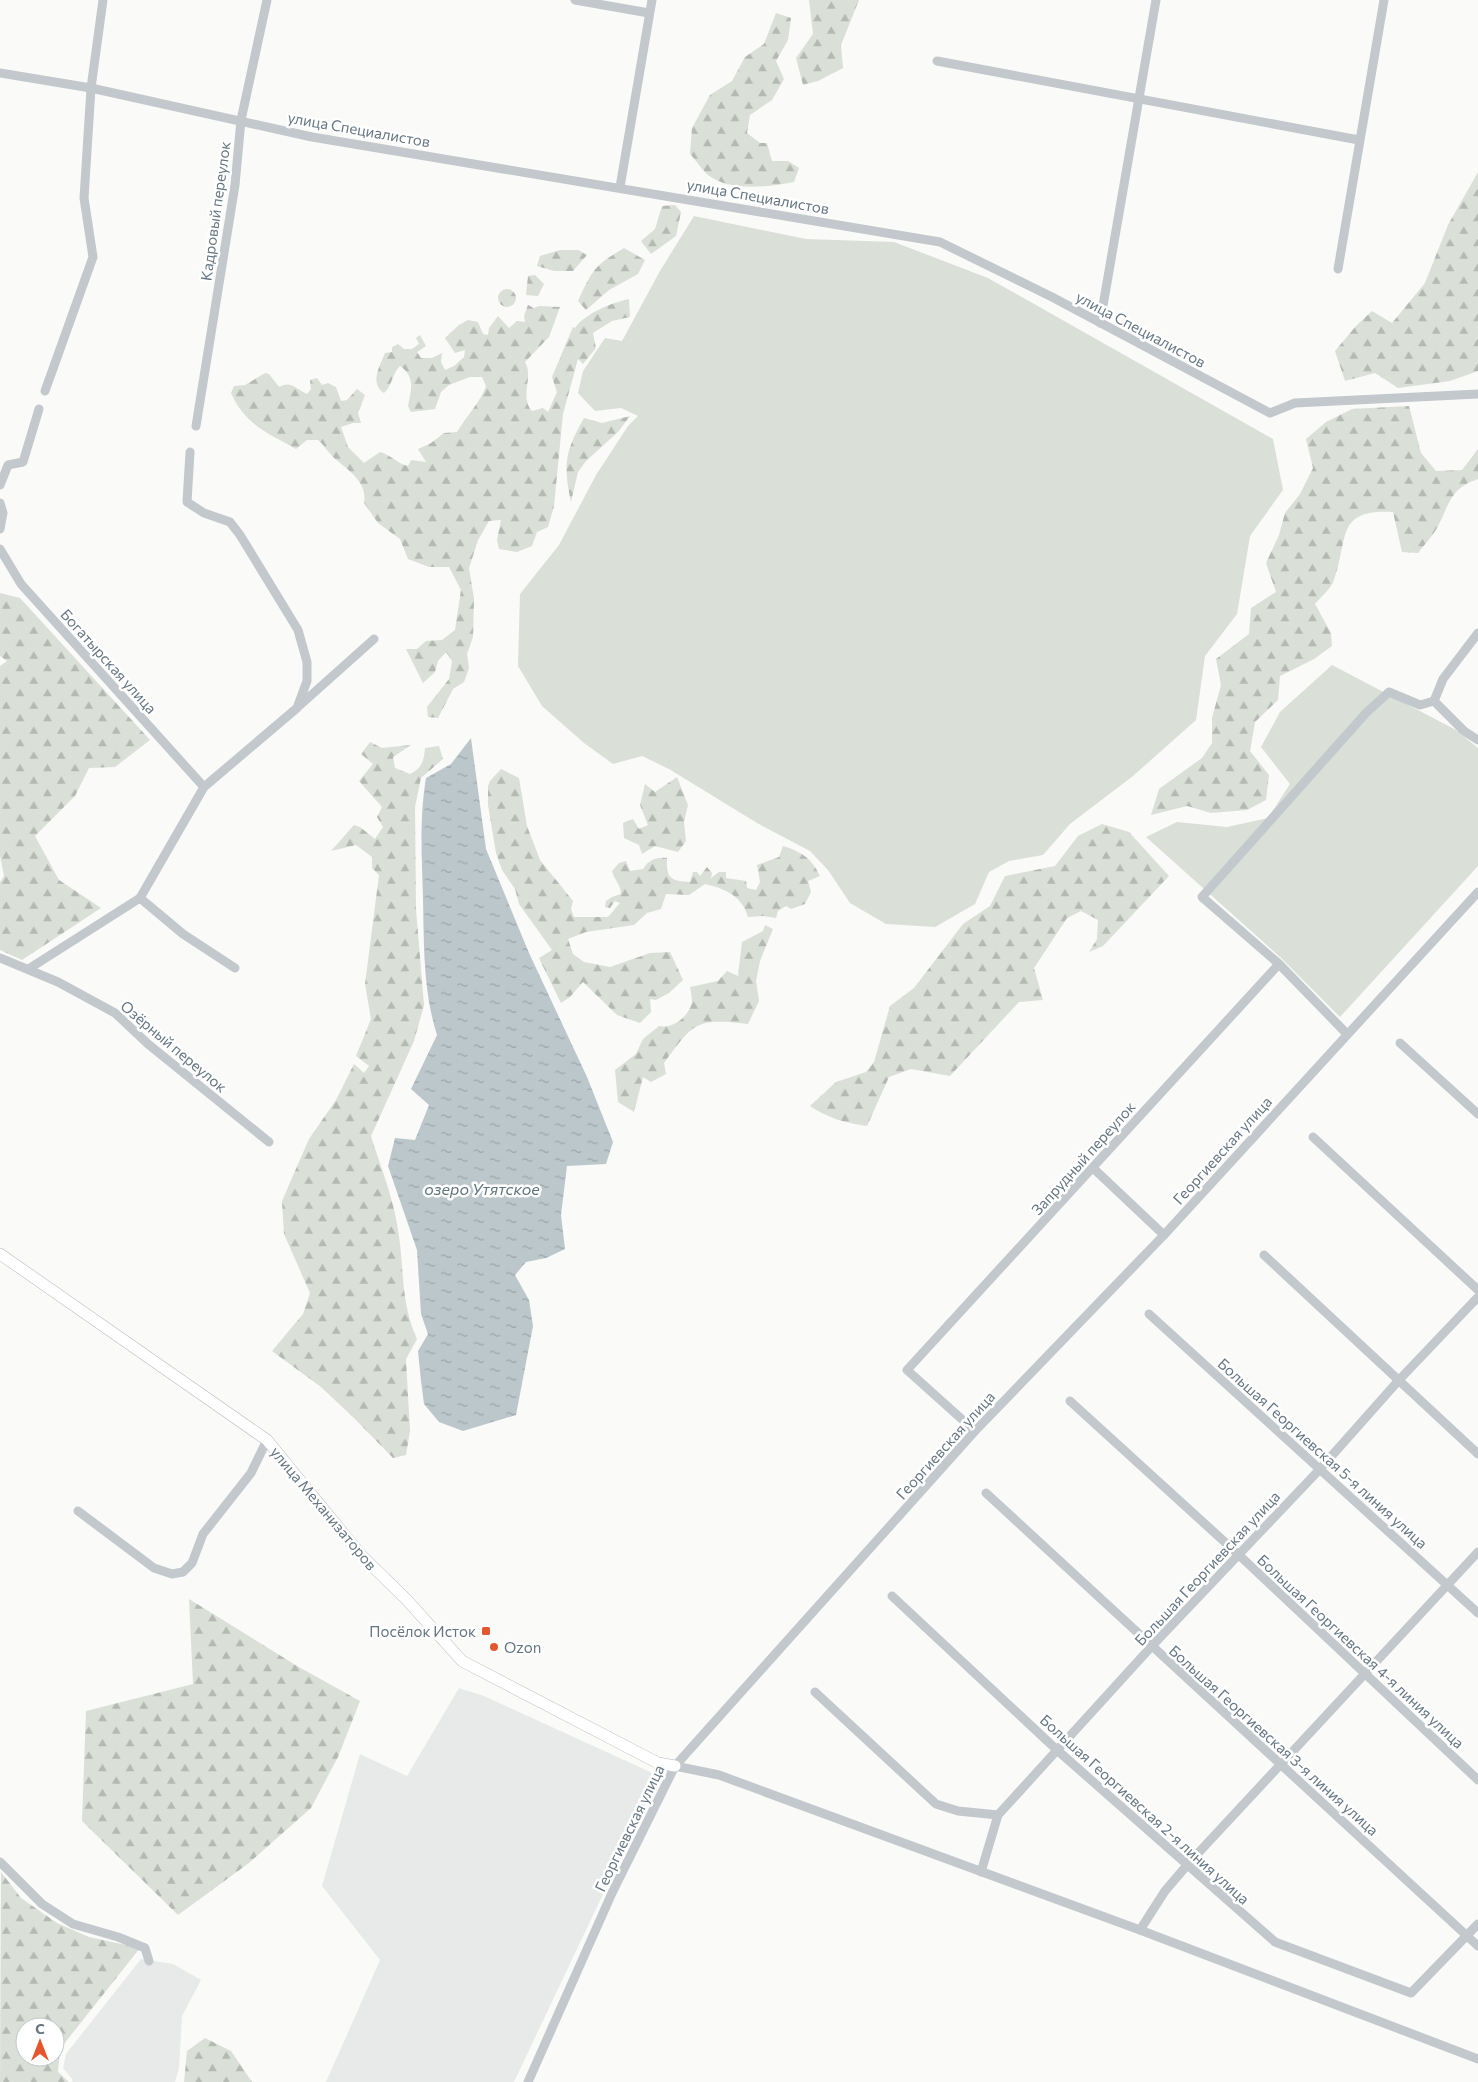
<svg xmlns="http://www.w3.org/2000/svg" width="1478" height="2082" font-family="Commissioner,sans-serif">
<defs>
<pattern id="forest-firs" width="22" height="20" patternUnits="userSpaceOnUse" patternTransform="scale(1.25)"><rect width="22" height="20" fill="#dadfd7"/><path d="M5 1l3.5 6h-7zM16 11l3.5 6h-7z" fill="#b4b9b4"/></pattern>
<pattern id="water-ripples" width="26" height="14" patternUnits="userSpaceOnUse" patternTransform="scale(1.25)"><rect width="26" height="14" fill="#bbc7cb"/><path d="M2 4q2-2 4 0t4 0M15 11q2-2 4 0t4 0" fill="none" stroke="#9ca6aa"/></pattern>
</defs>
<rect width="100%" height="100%" fill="#fafaf8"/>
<g fill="#e8e9e9">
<polygon points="459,1688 484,1696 659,1776 514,2082 326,2082 380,1960 322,1886 360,1754 407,1776"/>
<polygon points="141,1959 173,1964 201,1980 182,2016 179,2068 175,2082 72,2082 73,2080 63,2068 66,2054"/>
</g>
<g fill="url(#forest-firs)" fill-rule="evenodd">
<polygon points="809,0 859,0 841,45 843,68 818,81 803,85 796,58 813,34"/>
<path d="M776 13 791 18 788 40 776 61 784 79 772 100 750 115 747 133 760 143H767L772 161H788L799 168 794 182C769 187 730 192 708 175 701 169 696 160 690 154L692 128 710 95 732 81 745 57 764 44Z"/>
<polygon points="1478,172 1478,371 1450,381 1398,388 1375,373 1345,381 1335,351 1356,326 1372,311 1392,323 1425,283 1448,225"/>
<polygon points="675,205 681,212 676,236 651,254 641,241 655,229 662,206"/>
<path d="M624 248 645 260 638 274 609 290 586 310 578 301C593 269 594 266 624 248Z"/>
<polygon points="560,250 578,250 587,255 573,271 554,271 537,266 540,256"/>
<polygon points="535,275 544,284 538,296 526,295 528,276"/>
<circle cx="507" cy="298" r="9"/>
<path d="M629 299 630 317 612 321 593 333 596 348 583 364 578 359 563 414 554 506 548 527 537 532 532 546 517 552 499 549 497 540 501 520 489 521 478 540 469 568 474 599 473 637 467 654 469 668 464 682 453 689 438 718 428 717 427 707 449 679 452 661 446 652 438 661 435 672 423 683 406 649H417L426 641 442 640 455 630 461 590 449 567H429L408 559 400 539 378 523 364 503C368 482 348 470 334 458 328 452 324 445 318 440H307L296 449C268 433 245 425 231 393L234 386 245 385 265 373 269 374 279 387C291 380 296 389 307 394L311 389 310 380 317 378 322 385 328 383 336 387 341 401 347 400 357 389 365 395 358 413 361 423H353L341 427 348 447 364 463 380 452C391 455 396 463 408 466L411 460 426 462 418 449 431 443 444 433 457 432C466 417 481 401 486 386L482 377H470L449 385 441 392 435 409 411 412 408 406C411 390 416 377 400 366 392 374 392 386 384 393 369 383 380 366 385 353L392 352V347L398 344 404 349H412L419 344 416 338 420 335 426 346 417 352 421 358H432L442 353 441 362 445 370 454 366 464 357 465 350 455 353 445 338 459 325 468 320 478 322 483 334 488 335 489 328 498 316 509 328 517 321 525 322 524 316 528 305 534 308 539 306 560 307 549 337 525 362C534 378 519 396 532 411L543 408 548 412 557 392 552 377 573 327 575 328C586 313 611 303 629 299Z"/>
<path d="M1409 406 1421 453 1436 471 1462 470 1478 449V479C1449 489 1450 504 1437 528 1432 537 1424 545 1418 553L1402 552 1393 512C1335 509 1349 538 1334 580 1331 588 1321 597 1315 604L1331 633 1332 646 1314 659 1280 676 1278 700 1255 722 1250 751 1269 775 1266 800 1247 810 1211 813 1187 806 1151 815 1159 789 1202 758 1212 743V718L1221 685 1216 659 1249 634 1251 608 1276 592 1266 563 1279 535 1285 513 1300 494 1313 468 1306 439 1326 422 1352 409Z"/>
<path d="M630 416 618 432 586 461 578 472 571 502C563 463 565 452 584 418L602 423Z"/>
<polygon points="0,593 20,598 150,740 115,767 89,768 75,796 35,836 59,880 101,908 22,960 0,950 0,882 4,876 0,856 0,666 7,661 0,656"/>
<path d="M370 742 382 748 411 745 393 757 395 768 410 774C422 768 424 761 425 748L439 746 443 759 421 778 415 807 416 909 424 1005 414 1041 371 1136C380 1165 392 1194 397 1224 405 1265 399 1299 417 1339L406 1359 410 1431 406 1455 393 1458 354 1418 321 1387 272 1351 303 1314 310 1293 284 1234 282 1201 309 1139 336 1100 354 1064 364 1073 369 1066 356 1056 371 1019 365 984 379 875 372 868V857L356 845 331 851 354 825 360 827 375 839 383 827 377 817 382 807 359 781 373 764 361 754Z"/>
<path d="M501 769 519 778 527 826 540 860 573 901 571 909 574 917H608L620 903 615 901 610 908 605 907 606 901 612 897 621 894C621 884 614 880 612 871L619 863 626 861 630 871 643 869C649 860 655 857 667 858 666 878 670 881 690 882L693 872H697L700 876 707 867 712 873 711 878 719 872H726V878L746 881 747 888 756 890 760 882 757 865 779 857 783 846C801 851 812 859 820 876L808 881 811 892 805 904 791 909 786 906 778 911 776 918 763 916 748 917C742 896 726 889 705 884L689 895 666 894 661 909 647 913 634 925 586 932 568 939 573 954 584 962 610 967 650 953 670 952 683 980 669 993 656 1000 650 999 651 1012 640 1023 617 1015 583 982 570 997 561 1003 539 958 552 950 519 904 515 889 502 870 496 853 488 805V786L490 781Z"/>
<polygon points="677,777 688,805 684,822 686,841 678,852 655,846 642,854 639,845 624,838 623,823 633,819 639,829 648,825 640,805 645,784 655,792"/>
<path d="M1102 824 1129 832 1169 876 1103 946 1089 952 1097 939 1098 920 1081 911 1067 918 1034 968 1043 1000 1019 1002 950 1076 911 1069 889 1077 867 1126C845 1123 828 1118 810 1106L836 1082 866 1072 874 1062 890 1006 914 988 963 924 990 906 1005 876 1055 866 1078 836Z"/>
<path d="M765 925 773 929 760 961 756 981 759 1001 748 1024C696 1018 694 1022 664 1063L666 1074 651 1082 643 1077 634 1112 618 1102 615 1070 636 1054 643 1039 659 1026C673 1029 688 1017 692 1003 692 998 691 991 690 987L718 981 727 971 738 976 742 942 763 931Z"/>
<polygon points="189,1599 297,1666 360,1701 338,1757 311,1808 249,1863 178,1915 82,1821 86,1711 193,1684"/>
<path d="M1 1872 21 1898 57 1923 89 1937 140 1948 60 2049 58 2072 69 2082H0ZM25 2027H55V2057H25Z"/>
<polygon points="205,2038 231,2051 252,2082 184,2082 187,2051"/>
</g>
<g fill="#dadfd7">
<polygon points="694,216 806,239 894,242 988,278 1273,439 1283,490 1250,536 1237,614 1205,656 1196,720 1133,776 1070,824 1043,855 1009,861 989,872 975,904 935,927 886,924 850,903 828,870 810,851 757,823 669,769 642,756 613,764 584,743 542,706 518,666 520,594 559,545 596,475 628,426 638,416 621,408 595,411 578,393 583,371 605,338 622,341 660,271"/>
<polygon points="1332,665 1456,730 1478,748 1478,866 1340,1017 1280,957 1146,837 1177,822 1227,827 1268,818 1290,784 1261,747 1280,712"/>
</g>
<path fill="url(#water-ripples)" d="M471 738 486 849 529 953 587 1077 613 1142 606 1164 567 1166 561 1215 565 1249 546 1258 526 1262 515 1275 529 1300 533 1326 516 1415 463 1431 439 1422 424 1404 421 1381 418 1351 428 1334 421 1314 417 1250 388 1166 395 1138 415 1140 429 1105 411 1089 437 1035C423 991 424 945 423 899 422 857 419 820 426 778L451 764Z"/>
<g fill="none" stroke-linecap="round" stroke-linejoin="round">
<defs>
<polyline id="secondary" points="0,1254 267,1440 360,1554 406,1599 462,1661 658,1763 675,1766"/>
</defs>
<use href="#secondary" stroke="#b3babf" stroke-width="12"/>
<g stroke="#c3c8cc" stroke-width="9">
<polyline points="575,0 649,13"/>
<polyline points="937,61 1359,140"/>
<polyline points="0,73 91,88 312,137 940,242 1052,297 1270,413 1295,403 1478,394"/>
<polyline points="620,187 652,0"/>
<polyline points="1338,269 1384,0"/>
<polyline points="1100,323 1156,0"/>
<polyline points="45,391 93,257 84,198 91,88 103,0"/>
<polyline points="196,426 235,185 241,120 267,0"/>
<polyline points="0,485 8,465 23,462 39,409"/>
<polyline points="0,503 3,513 0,529"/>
<polyline points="0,549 21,584 204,787"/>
<polyline points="1478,633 1443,679 1434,701 1464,731 1478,740"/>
<polyline points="299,706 374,639"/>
<polyline points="140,898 183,934 235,968"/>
<polyline points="0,958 58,982 115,1013 148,1044 269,1142"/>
<polyline points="30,968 140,898 204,787 297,708 307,681 307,662 298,630 240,535 230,522 204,513 187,502 190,452"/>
<polyline points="1347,1034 1279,964 1202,897 1366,713 1389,692 1420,705 1434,701"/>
<polyline points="1400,1043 1478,1114"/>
<polyline points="1313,1137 1478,1290"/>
<polyline points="1093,1168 1164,1235"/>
<polyline points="1264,1255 1478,1454"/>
<polyline points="1149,1314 1478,1613"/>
<polyline points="1070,1401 1239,1555 1478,1780"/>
<polyline points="975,1431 907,1370 1279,964"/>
<polyline points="986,1493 1478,1946"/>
<polyline points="78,1511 154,1568 172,1574 183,1572 192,1563 203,1534 251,1473 267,1440"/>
<polyline points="892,1596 1057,1750 1275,1942 1411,1993 1478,1924"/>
<polyline points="815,1692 936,1804 958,1811 998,1815"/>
<polyline points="675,1766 719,1775 1140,1930 1478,2059"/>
<polyline points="0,1862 42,1904 73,1924 118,1937 145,1948 149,1961"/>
<polyline points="981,1872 998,1815 1151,1647 1320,1469 1399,1380 1478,1297"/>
<polyline points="1140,1930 1165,1891 1188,1864 1478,1552"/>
<polyline points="528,2082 612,1893 675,1766 975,1431 1164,1235 1478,892"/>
</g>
<use href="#secondary" stroke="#fff" stroke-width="11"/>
</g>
<g fill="#e4572e" stroke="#fff" stroke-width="2">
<rect x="481" y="1626" width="10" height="10" rx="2.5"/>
<circle cx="494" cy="1647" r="5"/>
</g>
<g text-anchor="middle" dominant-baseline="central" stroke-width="5" stroke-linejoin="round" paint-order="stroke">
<g font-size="15" fill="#657683" stroke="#fff">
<text transform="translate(359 129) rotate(10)">улица Специалистов</text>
<text transform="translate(758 196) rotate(10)">улица Специалистов</text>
<text transform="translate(215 211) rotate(-82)">Кадровый переулок</text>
<text transform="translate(1141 329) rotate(28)">улица Специалистов</text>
<text transform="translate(109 661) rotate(48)">Богатырская улица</text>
<text transform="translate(174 1046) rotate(40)">Озёрный переулок</text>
<text transform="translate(1222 1150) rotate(-48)">Георгиевская улица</text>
<text transform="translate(1083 1158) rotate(-48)">Запрудный переулок</text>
<text transform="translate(945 1445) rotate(-48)">Георгиевская улица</text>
<text transform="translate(1323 1453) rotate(42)">Большая Георгиевская 5-я линия улица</text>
<text transform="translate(324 1508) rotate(50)">улица Механизаторов</text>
<text transform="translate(1207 1568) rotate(-47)">Большая Георгиевская улица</text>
<text transform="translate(1361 1651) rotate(43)">Большая Георгиевская 4-я линия улица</text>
<text transform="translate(1274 1740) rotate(42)">Большая Георгиевская 3-я линия улица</text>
<text transform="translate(1145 1809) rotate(42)">Большая Георгиевская 2-я линия улица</text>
<text transform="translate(629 1828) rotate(-64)">Георгиевская улица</text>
</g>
<g font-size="15" fill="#657683" stroke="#fff" text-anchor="end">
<text x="476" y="1631">Посёлок Исток</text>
<text x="504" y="1647" text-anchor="start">Ozon</text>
</g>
<g font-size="16" font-style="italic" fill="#60757c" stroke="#fff">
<text x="482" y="1188">озеро Утятское</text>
</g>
</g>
<g transform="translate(40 2042)"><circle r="24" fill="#ffffff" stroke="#c1c8cd"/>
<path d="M0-4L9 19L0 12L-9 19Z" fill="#e4572e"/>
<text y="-8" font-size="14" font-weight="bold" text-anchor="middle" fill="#657683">С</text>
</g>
</svg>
